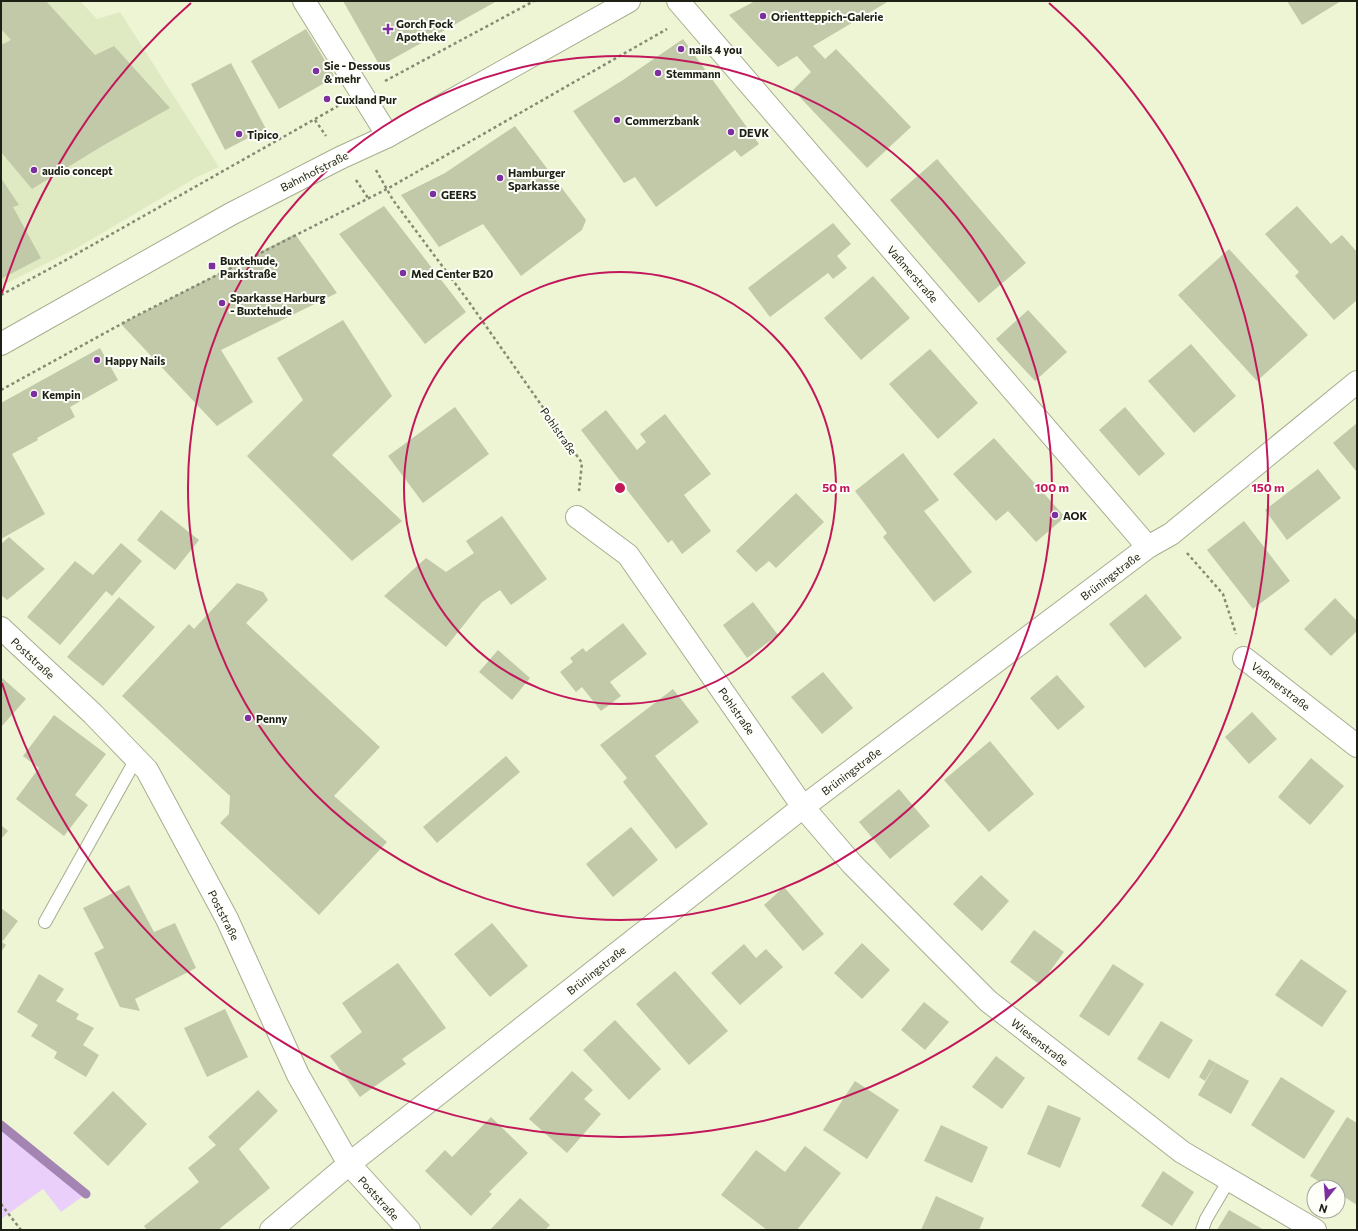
<svg xmlns="http://www.w3.org/2000/svg" width="1358" height="1231" font-family="Commissioner,sans-serif">
<rect width="100%" height="100%" fill="#edf5d4"/>
<polygon fill="#e0eac2" points="1,1 80,1 97,19 120,12 219,167 197,177 77,248 1,286"/>
<polygon fill="#ebcffb" points="1,1125 86,1194 61,1212 43,1189 1,1219"/>
<g fill="none" stroke-linecap="round" stroke-linejoin="round">
<polyline stroke="#a384b2" stroke-width="9" points="1,1125 86,1194"/>
</g>
<g fill="#c1c9a9">
<polygon points="1,1 46,1 95,55 114,46 170,108 104,145 32,189 1,152 2,133 1,131 1,45 11,40 1,29"/>
<polygon points="343,1 497,1 380,66"/>
<polygon points="755,1 889,1 813,46 825,59 836,49 911,127 867,168 793,90 811,72 797,56 778,67 729,15"/>
<polygon points="1287,1 1341,1 1302,25"/>
<polygon points="306,29 335,77 279,109 251,61"/>
<polygon points="683,39 759,144 741,157 735,150 656,207 635,177 624,183 573,111 623,80"/>
<polygon points="231,63 266,129 225,150 191,84"/>
<polygon points="515,126 586,220 582,230 521,276 483,224 439,247 401,195 445,173"/>
<polygon points="937,159 1026,263 979,303 890,200"/>
<polygon points="1,178 19,205 13,207 41,258 1,279"/>
<polygon points="384,206 466,312 425,344 339,234"/>
<polygon points="1297,206 1331,244 1342,235 1357,252 1357,300 1334,320 1295,276 1299,272 1265,234"/>
<polygon points="833,223 851,244 837,256 847,268 833,279 828,273 770,317 748,288"/>
<polygon points="295,234 337,293 221,350 253,402 217,426 121,324"/>
<polygon points="1229,249 1308,335 1257,381 1178,295"/>
<polygon points="873,276 910,318 861,360 824,318"/>
<polygon points="1028,310 1067,352 1035,381 996,339"/>
<polygon points="343,320 392,396 332,455 402,521 352,561 247,456 303,400 277,358"/>
<polygon points="1191,344 1236,396 1194,433 1148,381"/>
<polygon points="100,348 118,380 70,407 75,417 37,438 38,440 12,454 45,514 1,539 1,403"/>
<polygon points="930,349 978,403 938,439 889,384"/>
<polygon points="455,407 489,454 423,503 388,456"/>
<polygon points="1125,407 1165,454 1139,476 1099,430"/>
<polygon points="606,410 637,450 646,442 640,434 665,414 711,474 684,495 711,531 682,554 672,540 668,543 581,430"/>
<polygon points="1357,423 1357,472 1333,443"/>
<polygon points="994,438 1065,517 1036,542 1008,511 996,521 953,474"/>
<polygon points="903,453 939,500 924,511 972,572 934,602 883,537 887,533 855,491"/>
<polygon points="1318,469 1341,498 1287,540 1265,510"/>
<polygon points="796,493 824,522 776,568 769,561 756,572 736,551"/>
<polygon points="161,510 199,540 175,570 137,540"/>
<polygon points="502,516 547,579 511,605 500,590 482,602 446,647 384,596 426,558 446,572 474,553 466,541"/>
<polygon points="1244,521 1290,581 1253,609 1207,550"/>
<polygon points="9,537 45,569 7,600 1,595 1,544"/>
<polygon points="121,543 142,561 112,596 106,591 60,645 27,617 75,561 93,575"/>
<polygon points="237,583 263,592 268,600 246,623 380,747 334,796 387,842 319,915 220,823 229,814 230,796 122,696 189,624 194,629"/>
<polygon points="1146,594 1182,638 1145,668 1109,624"/>
<polygon points="119,597 155,627 103,686 67,657"/>
<polygon points="1335,598 1357,621 1357,631 1331,656 1304,629"/>
<polygon points="753,602 778,635 747,658 723,625"/>
<polygon points="623,623 647,654 610,682 621,696 601,711 582,687 576,692 560,672 573,662 570,658 583,648 586,652"/>
<polygon points="498,650 530,678 512,700 479,672"/>
<polygon points="823,672 853,708 822,734 791,697"/>
<polygon points="1057,675 1085,707 1058,730 1030,698"/>
<polygon points="1,677 26,699 1,727"/>
<polygon points="673,689 699,722 655,756 708,824 676,849 623,782 627,778 600,745"/>
<polygon points="1252,712 1277,739 1249,764 1225,737"/>
<polygon points="54,715 106,754 75,795 88,805 64,836 16,799 39,768 23,756"/>
<polygon points="990,741 1034,794 989,832 944,780"/>
<polygon points="506,756 520,772 437,843 423,827"/>
<polygon points="1311,758 1344,786 1310,825 1278,797"/>
<polygon points="899,789 930,826 890,859 859,822"/>
<polygon points="1,825 8,831 1,839"/>
<polygon points="631,827 658,860 613,897 586,864"/>
<polygon points="981,875 1009,901 982,931 953,904"/>
<polygon points="129,885 154,932 175,923 196,968 135,999 140,1011 120,1007 94,953 104,948 83,908"/>
<polygon points="784,887 824,934 803,951 764,905"/>
<polygon points="1,908 18,921 2,942 6,945 1,952"/>
<polygon points="492,923 528,966 490,997 454,954"/>
<polygon points="1034,930 1064,952 1040,985 1010,962"/>
<polygon points="862,943 890,970 862,999 834,973"/>
<polygon points="744,944 756,958 766,949 783,967 740,1005 711,973"/>
<polygon points="1301,959 1347,991 1322,1027 1275,995"/>
<polygon points="398,963 446,1028 402,1059 406,1064 360,1097 330,1056 362,1032 342,1003"/>
<polygon points="1113,964 1144,984 1109,1036 1079,1016"/>
<polygon points="675,971 728,1031 689,1065 636,1004"/>
<polygon points="39,974 64,989 56,1001 79,1014 76,1019 94,1028 83,1045 99,1055 86,1077 54,1058 57,1052 31,1036 38,1025 17,1012"/>
<polygon points="924,1002 949,1022 925,1050 901,1030"/>
<polygon points="225,1009 248,1057 207,1077 184,1028"/>
<polygon points="615,1020 661,1069 629,1100 583,1050"/>
<polygon points="1161,1021 1193,1040 1169,1079 1137,1059"/>
<polygon points="996,1056 1025,1078 1002,1109 972,1087"/>
<polygon points="1209,1059 1216,1063 1205,1081 1199,1077"/>
<polygon points="1216,1063 1249,1081 1231,1114 1198,1095"/>
<polygon points="572,1071 593,1090 584,1099 601,1114 567,1153 529,1119"/>
<polygon points="1281,1077 1335,1111 1304,1159 1251,1125"/>
<polygon points="855,1081 899,1110 867,1159 823,1130"/>
<polygon points="258,1090 278,1111 239,1149 270,1188 218,1230 147,1230 144,1226 199,1182 188,1168 216,1145 208,1137"/>
<polygon points="113,1091 147,1124 108,1166 73,1133"/>
<polygon points="1048,1105 1081,1118 1060,1168 1027,1154"/>
<polygon points="491,1117 528,1153 489,1192 492,1194 471,1216 425,1171 445,1150 452,1157"/>
<polygon points="1347,1117 1357,1123 1357,1205 1338,1193 1338,1187 1328,1187 1310,1176"/>
<polygon points="941,1125 988,1147 972,1183 924,1161"/>
<polygon points="805,1146 841,1173 797,1230 767,1230 721,1195 756,1150 785,1172"/>
<polygon points="1163,1171 1194,1192 1172,1226 1141,1206"/>
<polygon points="936,1196 984,1218 979,1230 921,1230"/>
<polygon points="520,1198 550,1225 545,1230 490,1230"/>
<polygon points="1229,1210 1264,1230 1217,1230"/>
</g>
<g fill="none" stroke-linecap="round" stroke-linejoin="round">
<defs>
<g id="lane">
<polyline points="45,922 136,759"/>
<polyline points="1202,1230 1206,1219 1229,1180"/>
</g>
<g id="street">
<polyline points="304,1 388,136"/>
<polyline points="678,1 1148,547"/>
<polyline points="1,344 231,214 340,158 388,136 629,1"/>
<polyline points="577,517 628,555 803,807 852,864 988,1001 1182,1152 1315,1230"/>
<polyline points="1,628 93,714 147,770 227,919 298,1075 349,1164 409,1230"/>
<polyline points="1244,658 1357,746"/>
<polyline points="271,1230 349,1164 803,807 1148,547 1171,534 1357,382"/>
</g>
</defs>
<use href="#lane" stroke="#a7ae8f" stroke-width="14"/>
<use href="#street" stroke="#a7ae8f" stroke-width="24"/>
<g stroke="#848a73" stroke-width="2.5" stroke-dasharray="3 3" stroke-linecap="butt">
<polyline points="385,81 534,1"/>
<polyline points="315,120 326,136"/>
<polyline points="376,170 393,200 469,302 582,463 579,491"/>
<polyline points="356,180 368,198"/>
<polyline points="1,295 64,261 338,106"/>
<polyline points="1,390 134,317 387,189 667,29"/>
<polyline points="1187,553 1223,594 1236,634"/>
<polyline points="1,1204 21,1230"/>
</g>
<use href="#lane" stroke="#fff" stroke-width="12"/>
<use href="#street" stroke="#fff" stroke-width="22"/>
</g>
<g fill="none" stroke="#c2185b" stroke-width="2">
<circle cx="620" cy="488" r="216"/>
<circle cx="620" cy="488" r="432"/>
<path d="M2 293A648 648 0 0 1 191 3M1049 3A648 648 0 1 1 2 683"/>
</g>
<g fill="#7d2e9f" stroke="#fdfff8" stroke-width="1.5">
<circle cx="763" cy="16" r="4"/>
<path d="M386 23h4v4h4v4h-4v4h-4v-4h-4v-4h4z"/>
<circle cx="681" cy="49" r="4"/>
<circle cx="316" cy="71" r="4"/>
<circle cx="658" cy="73" r="4"/>
<circle cx="327" cy="99" r="4"/>
<circle cx="617" cy="120" r="4"/>
<circle cx="731" cy="132" r="4"/>
<circle cx="239" cy="134" r="4"/>
<circle cx="34" cy="170" r="4"/>
<circle cx="500" cy="178" r="4"/>
<circle cx="433" cy="194" r="4"/>
<rect x="208" y="262" width="8" height="8" rx="2"/>
<circle cx="403" cy="273" r="4"/>
<circle cx="222" cy="303" r="4"/>
<circle cx="97" cy="360" r="4"/>
<circle cx="34" cy="394" r="4"/>
<circle cx="1055" cy="515" r="4"/>
<circle cx="248" cy="718" r="4"/>
</g>
<g text-anchor="middle" dominant-baseline="central" stroke-width="4" stroke-linejoin="round" paint-order="stroke">
<g font-size="11" font-weight="bold" fill="#1d2014" stroke="#fdfff8" text-anchor="start">
<text x="771" y="16">Orientteppich-Galerie</text>
<text x="396" y="23">Gorch Fock<tspan x="396" dy="13">Apotheke</tspan></text>
<text x="689" y="49">nails 4 you</text>
<text x="324" y="65">Sie - Dessous<tspan x="324" dy="13">&amp; mehr</tspan></text>
<text x="666" y="73">Stemmann</text>
<text x="335" y="99">Cuxland Pur</text>
<text x="625" y="120">Commerzbank</text>
<text x="739" y="132">DEVK</text>
<text x="247" y="134">Tipico</text>
<text x="42" y="170">audio concept</text>
<text x="508" y="172">Hamburger<tspan x="508" dy="13">Sparkasse</tspan></text>
<text x="441" y="194">GEERS</text>
<text x="220" y="260">Buxtehude,<tspan x="220" dy="13">Parkstraße</tspan></text>
<text x="411" y="273">Med Center B20</text>
<text x="230" y="297">Sparkasse Harburg<tspan x="230" dy="13">- Buxtehude</tspan></text>
<text x="105" y="360">Happy Nails</text>
<text x="42" y="394">Kempin</text>
<text x="1063" y="515">AOK</text>
<text x="256" y="718">Penny</text>
</g>
<g font-size="11" fill="#1d2014" stroke="#fdfff8">
<text transform="translate(314 171) rotate(-27)">Bahnhofstraße</text>
<text transform="translate(913 274) rotate(49)">Vaßmerstraße</text>
<text transform="translate(559 431) rotate(55)">Pohlstraße</text>
<text transform="translate(1110 576) rotate(-37)">Brüningstraße</text>
<text transform="translate(33 658) rotate(43)">Poststraße</text>
<text transform="translate(1281 686) rotate(38)">Vaßmerstraße</text>
<text transform="translate(737 711) rotate(55)">Pohlstraße</text>
<text transform="translate(851 771) rotate(-37)">Brüningstraße</text>
<text transform="translate(224 915) rotate(63)">Poststraße</text>
<text transform="translate(596 970) rotate(-38)">Brüningstraße</text>
<text transform="translate(1040 1042) rotate(38)">Wiesenstraße</text>
<text transform="translate(379 1198) rotate(48)">Poststraße</text>
</g>
</g>
<circle cx="620" cy="488" r="6" fill="#c2185b" stroke="#fdfff8" stroke-width="2"/>
<g font-size="12" text-anchor="middle" font-weight="bold" fill="#c2185b" stroke="#fdfff8" stroke-width="4" stroke-linejoin="round" paint-order="stroke">
<text x="836" y="492">50 m</text>
<text x="1052" y="492">100 m</text>
<text x="1268" y="492">150 m</text>
</g>
<rect width="1358" height="1231" fill="none" stroke="#1d2014" stroke-width="4"/>
<g transform="translate(1326 1199) rotate(197)"><circle r="19" fill="#fdfff8" stroke="#a3a69d"/>
<path d="M0-3L7 15L0 10L-7 15Z" fill="#7d2e9f"/>
<text y="-6" font-size="11" font-weight="bold" text-anchor="middle" fill="#1d2014">N</text>
</g>
</svg>
